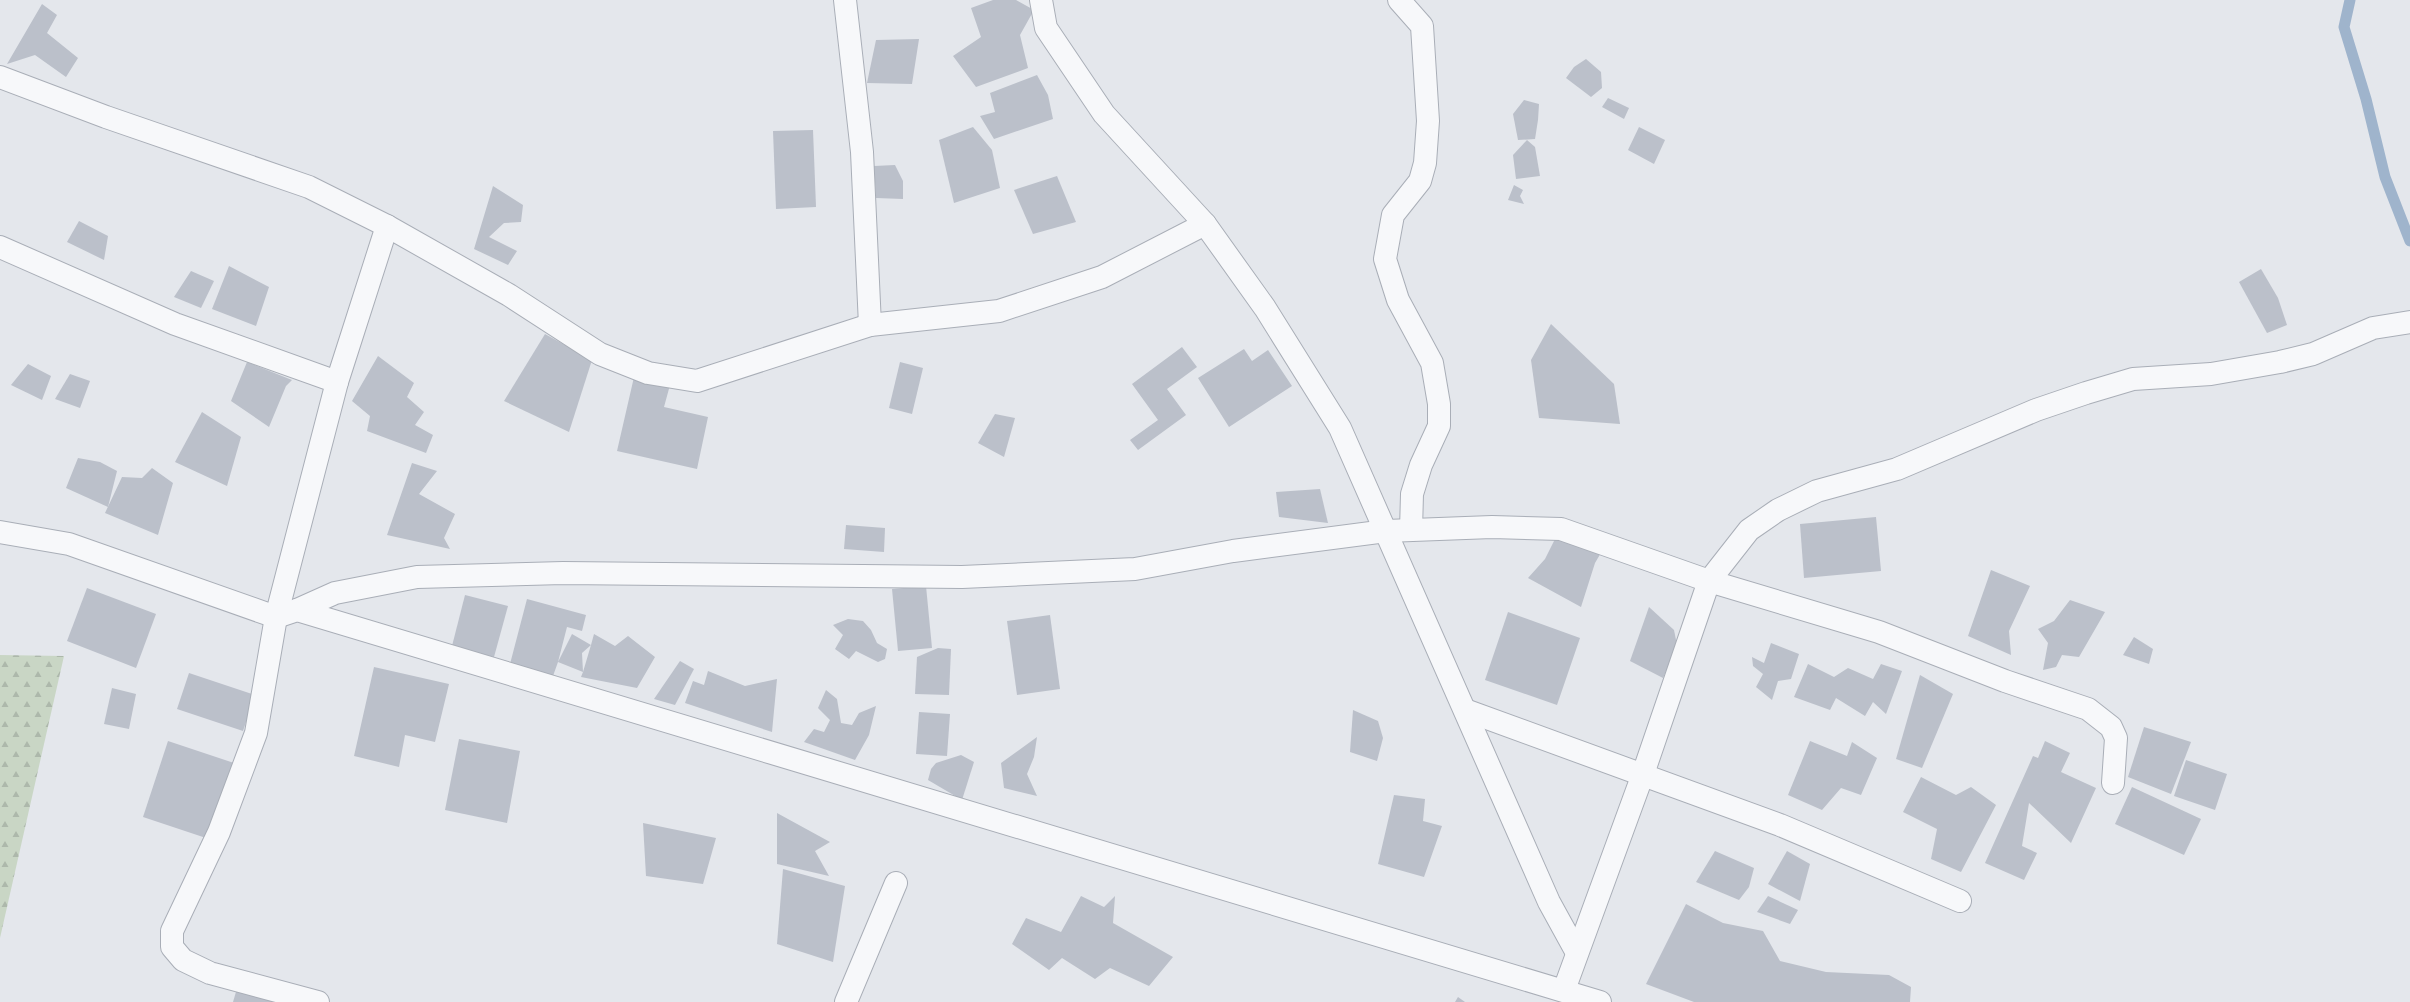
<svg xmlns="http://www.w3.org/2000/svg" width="2410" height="1002" font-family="'Golos Text',sans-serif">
<defs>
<pattern id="forest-firs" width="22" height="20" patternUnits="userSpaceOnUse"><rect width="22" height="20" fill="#c9d6c5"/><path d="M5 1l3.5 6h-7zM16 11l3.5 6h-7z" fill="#adb8ab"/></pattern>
</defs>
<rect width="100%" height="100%" fill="#e4e7ec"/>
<polygon fill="url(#forest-firs)" points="0,655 64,656 0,938"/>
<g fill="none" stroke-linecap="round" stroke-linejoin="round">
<polyline stroke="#9fb4cc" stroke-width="11" points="2350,0 2344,27 2366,99 2385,177 2410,241"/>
</g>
<g fill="#bbc0ca" fill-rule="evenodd">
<polygon points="993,0 1016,0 1034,10 1020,35 1028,68 976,87 953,56 981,37 971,8"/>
<polygon points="42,4 57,15 47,33 78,58 66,77 35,55 7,64"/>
<polygon points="919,39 912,84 867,83 876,40"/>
<polygon points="1586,59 1601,72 1602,88 1591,97 1566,78 1574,67"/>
<polygon points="1037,75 1048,95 1053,119 994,139 980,116 995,112 990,93"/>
<polygon points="1608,98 1629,108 1624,119 1602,107"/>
<polygon points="1524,100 1539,104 1538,120 1535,139 1518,140 1513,114"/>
<polygon points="973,127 992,150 1000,188 954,203 939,140"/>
<polygon points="1639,127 1665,140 1654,164 1628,150"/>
<polygon points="813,130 816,207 776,209 773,131"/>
<polygon points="1527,140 1535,147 1540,176 1516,179 1513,155"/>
<polygon points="895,165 903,181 903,199 876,198 874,166"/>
<polygon points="1057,176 1076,222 1033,234 1014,190"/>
<polygon points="1514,185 1523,190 1520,196 1524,204 1508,200"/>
<polygon points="493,186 523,205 521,222 504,223 489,237 517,251 508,265 474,249"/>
<polygon points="79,221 108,236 104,260 67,242"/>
<polygon points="229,266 269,287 256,326 212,309"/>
<polygon points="2261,269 2278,298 2287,325 2267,333 2239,282"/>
<polygon points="191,271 214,281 201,308 174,297"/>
<polygon points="1551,324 1614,384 1620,424 1539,418 1531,360"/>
<polygon points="545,334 592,360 569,432 504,401"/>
<polygon points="1182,347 1197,367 1167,389 1186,415 1138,450 1130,440 1158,420 1132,384"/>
<polygon points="1244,349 1252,361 1268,350 1292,386 1229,427 1198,378"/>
<polygon points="378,356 414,383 407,397 424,412 415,425 433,435 426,453 367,431 370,416 352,401"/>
<polygon points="247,362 292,380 286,386 269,427 231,401"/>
<polygon points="900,362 923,368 912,414 889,408"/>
<polygon points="28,364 51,376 42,400 11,385"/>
<polygon points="70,374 90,381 80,408 55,399"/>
<polygon points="634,377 670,385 664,407 708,417 697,469 617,451"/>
<polygon points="202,412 241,437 227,486 175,462"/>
<polygon points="995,414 1015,418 1004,457 978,443"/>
<polygon points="78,458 100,462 117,471 108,507 66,488"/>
<polygon points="412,463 437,471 419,494 455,514 444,538 450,549 387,535"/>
<polygon points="152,468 173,483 158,535 105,513 122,477 142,478"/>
<polygon points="1320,489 1328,523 1279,517 1276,492"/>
<polygon points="1876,517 1881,571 1804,578 1800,524"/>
<polygon points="846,525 885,528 884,552 844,549"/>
<polygon points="1557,535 1602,551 1595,563 1581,607 1528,578 1545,559"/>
<polygon points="1991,570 2030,586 2009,631 2011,655 1968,636"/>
<polygon points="926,586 932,648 898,651 892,589"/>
<polygon points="87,588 156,614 136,668 67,641"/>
<polygon points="465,595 508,606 494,657 452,646"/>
<path d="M527 599 586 615 582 631 567 627 558 662 572 634 591 645 594 634 615 646 628 636 655 657 637 688 581 677 583 672 558 662 553 676 510 664ZM591 645 583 672 582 653Z"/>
<polygon points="2070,600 2105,612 2079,657 2062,655 2056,667 2043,670 2048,643 2038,629 2054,621"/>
<polygon points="1649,607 1674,630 1677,645 1663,678 1630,661"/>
<polygon points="1508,612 1580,638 1557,705 1485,680"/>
<polygon points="1050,615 1060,689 1017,695 1007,621"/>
<polygon points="848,619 863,621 871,630 877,643 887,649 885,659 878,662 856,651 849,659 835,649 843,635 833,625"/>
<polygon points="2134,637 2153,649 2149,664 2123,655"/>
<polygon points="1771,643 1799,654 1791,679 1778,681 1772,700 1756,687 1763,674 1753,666 1752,657 1764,663"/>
<polygon points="938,648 951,649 949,695 915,694 917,657"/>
<polygon points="680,661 694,669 675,705 654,699"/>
<polygon points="1808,664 1834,677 1848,668 1873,679 1881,664 1902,671 1886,714 1873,702 1865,716 1836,698 1830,710 1794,697"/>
<polygon points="374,667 449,684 435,742 405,735 399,767 354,756"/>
<polygon points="708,671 745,686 777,679 772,732 685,703 693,681 704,685"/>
<polygon points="189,673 255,695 243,731 177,709"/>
<polygon points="1920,675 1953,694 1922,768 1896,759"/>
<polygon points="112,688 136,694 129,729 104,724"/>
<polygon points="826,690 837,699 841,723 852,725 859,713 876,706 869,735 855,760 804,742 814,729 824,732 830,720 818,708"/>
<polygon points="1353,710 1378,721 1383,738 1377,761 1350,752"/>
<polygon points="919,712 950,714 947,756 916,754"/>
<polygon points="2144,727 2191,742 2171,794 2128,777"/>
<polygon points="1037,737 1034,757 1027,774 1037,796 1004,788 1001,763"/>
<polygon points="459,739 520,751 507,823 445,810"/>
<polygon points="168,741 234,763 209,839 143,817"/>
<polygon points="1810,741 1847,756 1852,742 1877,758 1861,795 1841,788 1822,810 1788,795"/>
<polygon points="2045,741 2070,753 2061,772 2096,788 2071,843 2029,803 2022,846 2037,853 2024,880 1985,863 2033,756 2038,758"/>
<polygon points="961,755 974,762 962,800 928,780 931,769 936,763"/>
<polygon points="2186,760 2227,774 2215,810 2174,796"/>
<polygon points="1921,777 1956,795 1971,787 1996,805 1961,872 1931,859 1937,829 1903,812"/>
<polygon points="2132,787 2201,819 2184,855 2115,824"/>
<polygon points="1394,795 1425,799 1423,821 1442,826 1424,877 1378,864"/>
<polygon points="777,813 830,842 815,851 829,876 777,864"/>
<polygon points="643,823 716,838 703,884 646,876"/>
<polygon points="1715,851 1754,868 1749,887 1739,900 1696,882"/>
<polygon points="1787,851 1810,864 1800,901 1768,884"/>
<polygon points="783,869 845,886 833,962 777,944"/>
<polygon points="1081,896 1104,907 1115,896 1113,923 1173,957 1149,986 1110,968 1095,979 1062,958 1049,970 1012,944 1026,918 1061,932"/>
<polygon points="1768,896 1798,910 1790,924 1757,912"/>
<polygon points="1686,904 1723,923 1763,931 1780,961 1826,972 1889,975 1911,987 1910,1002 1694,1002 1646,984"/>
<polygon points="238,985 291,1002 233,1002"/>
<polygon points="1458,997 1465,1002 1455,1002"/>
</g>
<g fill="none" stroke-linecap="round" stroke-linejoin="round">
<defs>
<g id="minor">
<polyline points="845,0 862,152 870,325"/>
<polyline points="1041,0 1046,28 1104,114 1205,224 1265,308 1340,428 1549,902 1577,953"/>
<polyline points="1399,0 1422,26 1428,121 1425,163 1420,181 1393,215 1385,259 1398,300 1432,363 1439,404 1439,426 1421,465 1412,494 1411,530"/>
<polyline points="0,77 106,117 309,187 387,226 509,295 600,354 648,373 697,381 870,325 999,311 1102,277 1205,224"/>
<polyline points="0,247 175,324 337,382"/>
<polyline points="0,532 69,544 276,617 297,610 1600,1002"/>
<polyline points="297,610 335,593 417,577 563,573 962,577 1135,569 1233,551 1386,531 1492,527 1561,529 1709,581 1879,632 2005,681 2088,709 2111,727 2116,738 2113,783"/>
<polyline points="1465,710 1780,825 1960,901"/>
<polyline points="1564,990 1643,774 1709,581 1749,530 1778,510 1817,491 1897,469 2036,410 2086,393 2133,379 2211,374 2280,362 2313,354 2373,328 2410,322"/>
<polyline points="318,1002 210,973 183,960 172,947 172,931 219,832 256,733 276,617 337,382 387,226"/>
<polyline points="846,1002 896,883"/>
</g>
</defs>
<use href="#minor" stroke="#a9aeb7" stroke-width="24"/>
<use href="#minor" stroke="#f7f8fa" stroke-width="22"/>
</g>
</svg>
